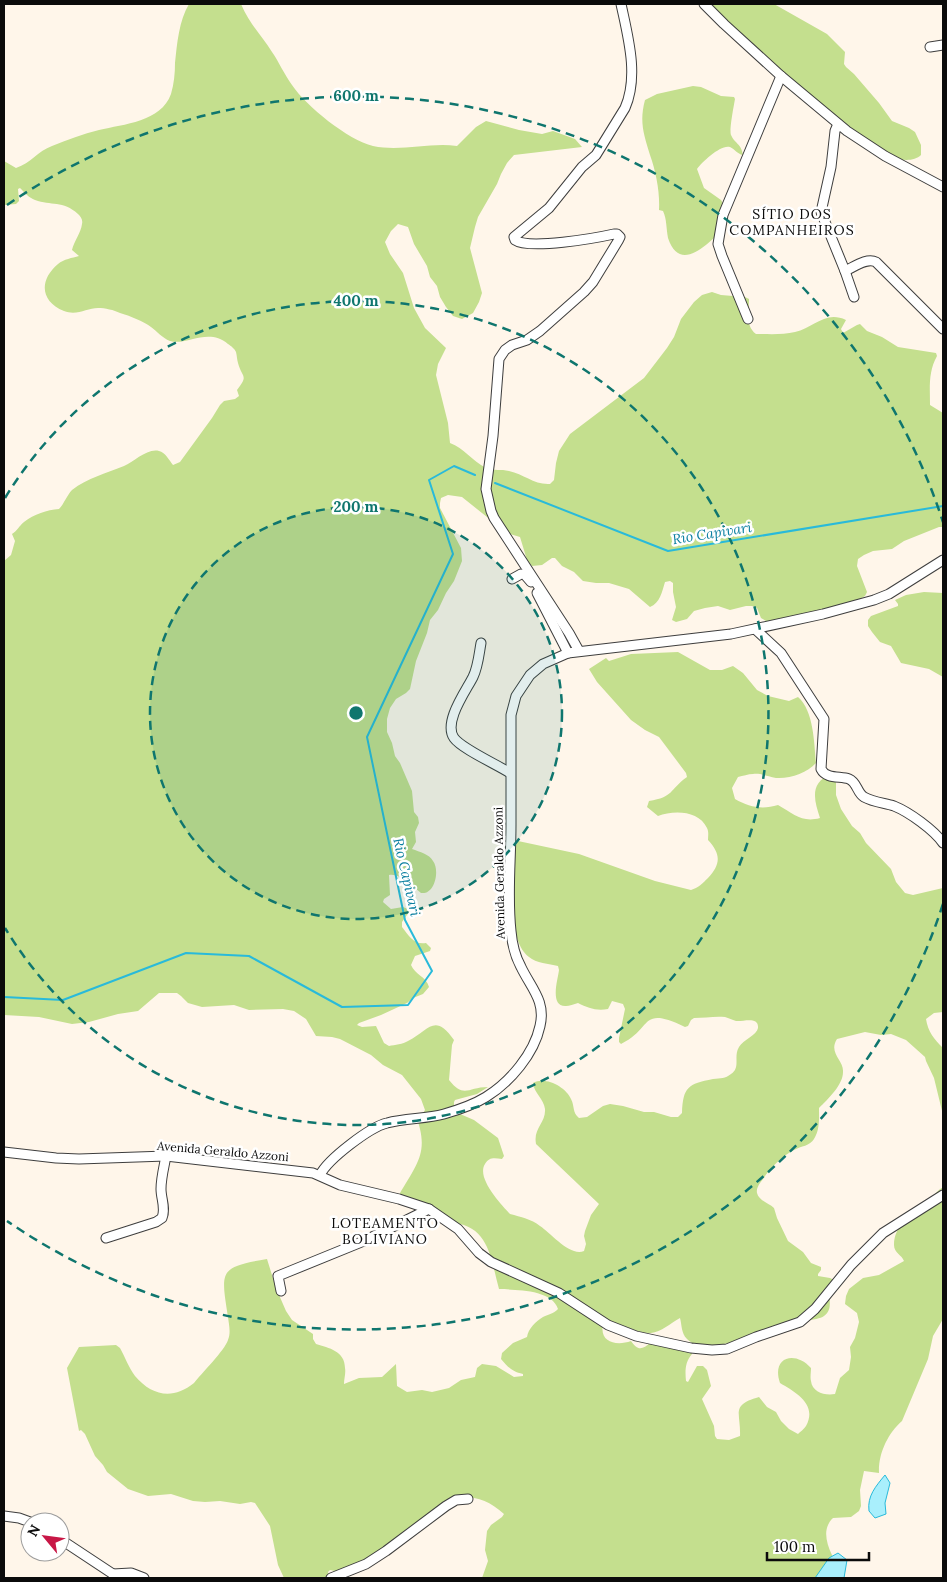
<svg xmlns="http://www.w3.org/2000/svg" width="947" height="1582" font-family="Lora,serif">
<rect width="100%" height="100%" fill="#fff6ea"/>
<g fill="#c4df8e">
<path d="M189 4H241C250 25 261 34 272 52 279 62 284 74 292 85 306 106 348 140 373 146 401 152 430 142 457 146L476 127 486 121 519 130 542 134 553 131 575 139 582 147 514 155 507 163 501 174 497 184 478 217 475 227 470 248 482 293 479 302 473 313 462 319 453 316 446 307 440 297 437 286 430 277 427 266 414 244 408 227 398 224 391 231 385 242 390 254 403 273 414 308 425 328 446 348 438 364 436 375 448 423 450 443C464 448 472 461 486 468 494 471 501 469 509 471 524 474 534 485 550 484L554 480 556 463 559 451 570 434 644 378 667 348 674 337 681 319 694 302 702 295 712 292 721 295 745 297 749 299C749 311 745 326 756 334 769 334 783 335 795 332 814 328 825 310 846 320L841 329 843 333 857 325 860 324 867 331 882 337 898 347 936 353 937 356C928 372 930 388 930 405L943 413V527H939L904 541 892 549 873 551 864 555 858 559 857 566 867 592 865 596 858 600 795 622 766 621 761 618 757 608 752 606H746L730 610 718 606 705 608 694 611 687 619 676 622 672 620 676 607 673 592V583L670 581 665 582C662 592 660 603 650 607L629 589 609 583H596L583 581 574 572 562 566 555 558H552L542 565 532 566 527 560 520 537 510 534 492 521 462 497 448 495 441 498 440 503V508L461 548 462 561 454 581 446 593 438 610 430 620 427 633 416 661 410 689 406 693 396 699 390 708 387 719V732L392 743 395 756 400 763 412 791 414 812 418 817 419 823 415 832 416 842 412 849C420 852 429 854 433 861 440 870 435 895 421 893 412 886 401 873 389 875L390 895 384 899 383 902 391 909 403 907 408 909 409 912 402 922V927C409 936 414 945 426 943L431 948 430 951 415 956 411 965C415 975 426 976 429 987L423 994 413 998 407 1003 381 1015 359 1023 357 1025 362 1027 376 1026 384 1043 389 1046C395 1045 403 1044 408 1041 429 1031 434 1012 454 1040L452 1045 449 1080C464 1099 468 1087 488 1087L477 1094 455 1100 454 1102V1108L460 1114 474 1120 498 1138 504 1156 502 1159C494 1158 489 1157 485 1164 476 1178 501 1204 510 1214 521 1217 531 1219 540 1226 551 1233 570 1257 584 1251L586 1244 584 1236 585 1231 591 1215 599 1204 536 1144C533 1128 546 1123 545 1109 544 1099 534 1093 533 1083 545 1076 566 1087 571 1099 575 1107 572 1112 579 1118L587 1117 603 1106 610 1104 623 1106 644 1112H654L671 1117H678L682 1113C683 1087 688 1084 713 1079 721 1078 725 1079 731 1074 741 1067 733 1057 739 1047 743 1040 757 1035 758 1028 759 1016 743 1022 736 1021 732 1020 729 1018 725 1017 715 1016 704 1018 694 1018L691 1020 688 1026 685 1027C639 1005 653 1029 621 1044L619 1042V1038L625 1009 623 1004 612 1001 608 1009C596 1011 588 1008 578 1003 574 1004 569 1006 566 1006 549 1007 558 979 559 970L558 966C549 964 536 963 529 957 505 939 514 875 515 847L518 841 579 854 655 881 691 890C698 888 703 883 708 878 721 864 721 854 708 840 708 836 709 832 707 828 699 810 673 810 658 816L647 807 649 801C674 797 669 790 687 777L686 773 659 737 645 730 631 720 597 682 589 669 606 658 609 661 631 654 678 652 710 670H722L733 666 743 673 757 690 768 696 789 701 798 697C814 711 814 743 816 763 807 773 790 779 776 778 768 777 762 773 753 774 748 774 743 776 738 777L732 788 735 799C749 807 762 810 778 805 794 814 802 823 820 818 814 800 809 782 832 774L836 783V795L841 809 852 826 860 833 866 843 891 869 896 882 905 893 913 895 943 888V1012L934 1013 926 1019C928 1032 934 1039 943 1048V1115L934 1078 926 1061 925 1057 906 1040 891 1034 881 1035 865 1032 837 1039C828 1053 844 1060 843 1072 843 1085 828 1099 819 1108 819 1118 820 1130 814 1139 810 1146 801 1146 794 1150 781 1157 771 1167 763 1179 760 1183 756 1188 757 1193 759 1201 769 1203 774 1208L777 1218 788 1241 803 1252 811 1263 821 1267V1270L818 1274V1276L830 1278 834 1280C833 1285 831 1290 830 1295 829 1304 832 1310 824 1316 817 1321 794 1321 783 1324 761 1330 707 1359 687 1339 681 1333 682 1325 680 1318 671 1323 661 1332 651 1333 635 1334 618 1319 603 1324 599 1343 617 1346 631 1341 638 1351 642 1350 651 1342L692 1352V1354C685 1362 685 1371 686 1381L688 1382 697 1366H703L707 1370 711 1386 702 1399 714 1426 715 1436 717 1439 729 1440 740 1436C741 1413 730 1405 759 1397L767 1407 776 1412 781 1421 789 1429 798 1434C800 1432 804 1429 806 1426 818 1404 795 1392 780 1383 771 1357 795 1350 811 1368 811 1372 810 1378 811 1381 812 1392 825 1396 835 1394L840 1378 849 1370 851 1357 850 1347 855 1338 859 1322 857 1313 845 1304 846 1296 849 1289 863 1278 879 1275 904 1261C902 1255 894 1253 894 1245 894 1224 912 1216 926 1204 933 1198 936 1191 943 1187V1319L933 1336 928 1359 902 1421C888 1433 878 1454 879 1473L864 1471 860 1490 861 1506 859 1511 851 1517 833 1518C817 1533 833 1558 842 1573L827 1578H482L488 1561 485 1550 487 1531 491 1525 502 1517 504 1514C490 1502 480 1497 462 1497L391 1548 366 1569 346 1573 330 1570 328 1572 329 1577 328 1578H284L278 1565 270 1526 255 1503 251 1502 240 1504 220 1501 205 1502 193 1501 171 1494 148 1496 128 1489 107 1472 103 1465 95 1456 85 1434 81 1430 79 1431 67 1368 79 1347 116 1345 120 1348C125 1357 129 1368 135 1376 152 1396 173 1400 194 1383 201 1374 225 1350 228 1340 231 1333 229 1325 228 1317 221 1271 218 1267 267 1259L276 1288 286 1311 292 1320 313 1334V1339L316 1344C329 1348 345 1351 345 1368 346 1373 344 1379 344 1384L359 1378 382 1377 396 1364 397 1386 407 1392 422 1390 432 1392 449 1388 461 1380 475 1377 477 1368 482 1364 496 1366 514 1377 523 1376V1374C512 1372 508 1367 501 1359L502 1353 513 1343 527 1337C528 1329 536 1321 543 1317 549 1314 553 1314 558 1309 552 1289 515 1290 499 1289 491 1261 490 1227 454 1223L399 1195C418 1162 430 1152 415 1113L422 1115 425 1110 421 1099 402 1075 383 1065 371 1055 340 1039 332 1037 316 1036 306 1019 294 1011 283 1009 249 1010 234 1005 202 1007 188 1003 181 996 177 993H159L138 1011 118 1014 89 1022 72 1024 39 1017 4 1015V561L11 555 15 541 12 534C17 531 19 526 24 522 34 514 47 510 59 509 64 504 67 495 72 490 87 478 107 473 124 466 134 462 147 448 159 451 165 452 169 460 173 465L180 462 212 418 220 405 224 401 235 399 239 396 237 390C249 375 242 378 238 363 237 360 237 356 236 352 235 349 231 346 228 344 208 327 187 346 170 341 162 338 157 331 151 327 143 321 130 316 120 313 114 310 105 308 98 308 87 308 77 316 64 311 40 301 39 280 58 264 64 259 72 258 79 256L72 250C74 241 81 233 82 224 83 220 81 217 78 214 63 200 51 206 35 200 29 198 24 192 20 188L18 189 19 201 16 204 4 205V161L16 168C31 163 38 151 52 146 67 140 83 134 99 130 124 124 161 122 171 94 174 84 175 73 175 63 177 43 179 21 189 4Z"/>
<path d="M705 4H774L827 34 845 52 844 64 846 67 854 74 879 103 892 121 909 128 915 132 921 145V155C912 164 892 159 881 153 854 139 832 116 809 96 774 65 740 34 705 4Z"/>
<path d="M693 86 701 87 721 96 734 97 735 99C734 105 729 130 731 135 735 144 741 143 743 155 737 154 735 149 730 147 721 144 702 162 697 169L704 188 721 200 724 205 725 227C710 242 680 275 668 238 666 228 667 220 663 211L659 210C660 192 656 172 650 155 644 135 639 122 645 100L657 94Z"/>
<polygon points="924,592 943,593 943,677 929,669 901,663 891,646 880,642 872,632 868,626 868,620 871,616 898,606 898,604 895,600 906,595"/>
</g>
<g fill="#a9effc" stroke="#29bada">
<path d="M885 1475 890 1483 885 1503 886 1514 875 1518 869 1511C867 1496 876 1486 885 1475Z"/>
<polygon points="838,1553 847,1560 844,1578 815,1578 829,1558"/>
</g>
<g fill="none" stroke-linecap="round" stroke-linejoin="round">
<g stroke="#29bada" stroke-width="2">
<polyline points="495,483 668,551 943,506"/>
<polyline points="4,997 63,1000 186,953 249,956 342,1007 408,1005 432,971 405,920 367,737 453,554 429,480 454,466 475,475"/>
</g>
<defs>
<g id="minor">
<polyline points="704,4 724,24 781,76 847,131 885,156 943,187"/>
<polyline points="930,47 943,45"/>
<polyline points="838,124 835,131 831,167 821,212 845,271 854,297"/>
<path d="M845 271C854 267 867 257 876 262L943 329"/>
<polyline points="748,319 722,256 718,244 723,215 781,76"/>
<polyline points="512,579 521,574 525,575 531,582"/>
<polyline points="537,593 568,653"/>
<path d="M755 629 781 653 824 719 821 769C826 779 840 776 849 779 857 782 857 793 864 797 873 802 884 803 894 806 909 812 934 830 943 843"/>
<path d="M481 643C479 654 478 667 473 677 466 691 443 722 454 738 462 749 498 765 510 773"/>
<path d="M579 651 569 633 494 518 491 511 486 489 493 436 499 359 505 350 512 345 527 340 540 331 584 292 593 282 618 241 620 237 617 234H614C596 238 529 250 515 240L514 237 549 208 582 167 596 155 625 108C639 76 628 37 621 4"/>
<polyline points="4,1152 56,1158 79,1159 166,1156 313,1173 340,1185 399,1199 429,1209 458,1229 479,1253 491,1262 559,1293 608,1325 636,1336 691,1348 712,1350 727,1349 756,1337 800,1322 815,1309 851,1265 883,1233 943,1195"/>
<path d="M320 1175C328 1159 370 1127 387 1123 406 1118 426 1119 444 1114 458 1110 473 1105 486 1097 510 1082 534 1054 540 1026 546 1001 531 988 521 967 515 956 512 943 511 931 507 896 511 860 511 825 511 788 511 752 511 715L516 696 530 675 543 664 568 653 731 634 823 614 874 600 889 594 943 560"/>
<path d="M106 1238 156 1222 162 1218C166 1208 161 1199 161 1189 161 1178 164 1167 166 1156"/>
<polyline points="281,1291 278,1276 364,1241 429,1209"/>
<polyline points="4,1516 19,1518 30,1522"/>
<polyline points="60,1539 119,1578"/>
<polyline points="113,1574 131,1573 144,1578"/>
<polyline points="331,1578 366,1564 386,1551 446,1506 456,1500 468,1499"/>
</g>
</defs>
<use href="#minor" stroke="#3e3e3e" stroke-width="11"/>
<use href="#minor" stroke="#fff" stroke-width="9"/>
</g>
<circle cx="356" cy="713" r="206" fill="#0f766e" fill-opacity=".12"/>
<g fill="none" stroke="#0f766e" stroke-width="2.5" stroke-dasharray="9 6">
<circle cx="356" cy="713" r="206"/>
<path d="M5 498A412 412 0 1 1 5 928"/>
<path d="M943 904A617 617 0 0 1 7 1221M7 205A617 617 0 0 1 943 522"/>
</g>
<g text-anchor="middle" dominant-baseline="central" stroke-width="5" stroke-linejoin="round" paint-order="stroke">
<g font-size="12" fill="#0b0b0b" stroke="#fff">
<text transform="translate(499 873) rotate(-91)">Avenida Geraldo Azzoni</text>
<text transform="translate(223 1151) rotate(5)">Avenida Geraldo Azzoni</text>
</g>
<g font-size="14" letter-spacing="1" fill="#0b0b0b" stroke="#fff">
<text x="792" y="214">SÍTIO DOS<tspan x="792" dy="16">COMPANHEIROS</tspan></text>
<text x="385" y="1223">LOTEAMENTO<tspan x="385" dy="16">BOLIVIANO</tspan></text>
</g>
<g font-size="14" font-style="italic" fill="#0a7fa0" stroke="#fff">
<text transform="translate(712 533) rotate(-9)">Rio Capivari</text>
<text transform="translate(407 877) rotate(77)">Rio Capivari</text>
</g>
</g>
<circle cx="356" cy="713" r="8" fill="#0f766e" stroke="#fff" stroke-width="2.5"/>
<g font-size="15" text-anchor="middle" font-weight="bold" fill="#0f766e" stroke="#fff" stroke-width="5" stroke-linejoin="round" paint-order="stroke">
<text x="356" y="101">600 m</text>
<text x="356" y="306">400 m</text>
<text x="356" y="512">200 m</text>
</g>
<rect width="947" height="1582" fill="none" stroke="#0b0b0b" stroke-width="10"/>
<g transform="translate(45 1537) rotate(299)"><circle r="24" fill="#ffffff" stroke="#9d9d9d"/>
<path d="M0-4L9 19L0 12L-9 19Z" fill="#c81746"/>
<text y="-8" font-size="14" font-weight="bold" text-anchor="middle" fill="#0b0b0b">N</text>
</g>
<path d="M767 1552v8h102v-8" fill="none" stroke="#0b0b0b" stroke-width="2.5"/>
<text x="774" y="1552" font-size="15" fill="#0b0b0b" stroke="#ffffff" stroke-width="4" paint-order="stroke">100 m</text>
</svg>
